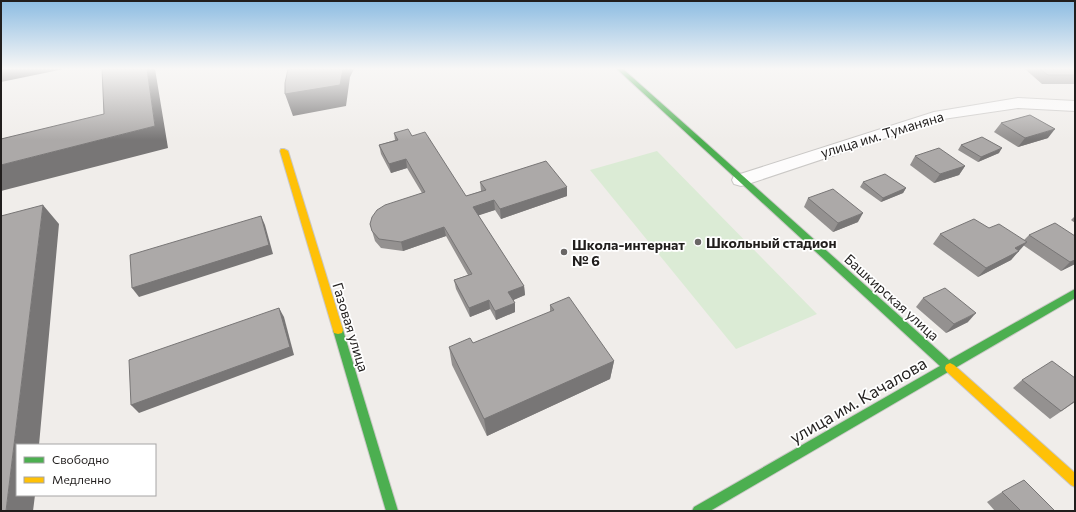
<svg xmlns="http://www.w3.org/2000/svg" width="1076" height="512" font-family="Commissioner,sans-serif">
<rect width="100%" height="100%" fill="#f0edea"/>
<polygon fill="#dbebd5" points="657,151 817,314 736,349 590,170"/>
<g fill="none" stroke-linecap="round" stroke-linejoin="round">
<defs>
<polygon id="street" points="1018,98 1075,101 1075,111 1018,108 943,119 748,184 741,186 734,184 732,180 734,176 934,112"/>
<g id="fast">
<polygon points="617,69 623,69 949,360 1075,289 1075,298 955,368 954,371 948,372 710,511 692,511 694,507 940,366"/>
<polygon points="338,326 342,327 343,330 398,511 386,511 333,330 334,327"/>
</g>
<g id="slow">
<polygon points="281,149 284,149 288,151 343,330 342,333 338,334 334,333 333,330 280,151"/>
<polygon points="950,363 954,365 1075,473 1075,487 1071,485 946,371 945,368 946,365"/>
</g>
</defs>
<use href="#street" stroke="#cac8c6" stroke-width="2"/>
<use href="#fast" stroke="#cac8c6" stroke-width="2"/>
<use href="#slow" stroke="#cac8c6" stroke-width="2"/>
<use href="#street" fill="#fdfcfc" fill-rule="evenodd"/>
<use href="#fast" fill="#4caf50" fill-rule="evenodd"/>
<use href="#slow" fill="#ffc107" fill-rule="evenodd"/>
</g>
<g fill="#949190">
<polygon points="1025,69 1075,69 1075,84 1042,84"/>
<polygon points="1001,123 1048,138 1018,147 994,132"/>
<polygon points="394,133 412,136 466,196 481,191 480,182 567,196 501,219 495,210 478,215 524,286 525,295 513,300 515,312 496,320 490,309 470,317 456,289 454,280 468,275 446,236 403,251 381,248 375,241 370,224 422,193 407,168 391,173 381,154 379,145 395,140"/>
<polygon points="961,145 999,153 978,162 958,150"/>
<polygon points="915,156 965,166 959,175 934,183 910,165"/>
<polygon points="863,182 906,188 903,193 881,202 860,187"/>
<polygon points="808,198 858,222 833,232 804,207"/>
<polygon points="1075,216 1075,223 1071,220"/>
<polygon points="989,228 1024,240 1029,235 1075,236 1075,264 1061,271 1023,245 1011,260 978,277 933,244 940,234"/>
<polygon points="923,298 968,322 946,333 916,307"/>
<polygon points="550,305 614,361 610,379 487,436 452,365 449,347 473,343 550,312"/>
<polygon points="1022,380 1075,402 1050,419 1013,388"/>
<polygon points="1002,492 1055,511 995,511 987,502"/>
</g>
<g fill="#787676">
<polygon points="1,69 64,69 1,82"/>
<polygon points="147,69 155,69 168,148 1,191 1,165 155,126"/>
<polygon points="343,69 354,69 350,77 346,106 293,116 285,94"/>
<polygon points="1055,129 1048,138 1018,147 1025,138"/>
<polygon points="1002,148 999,153 978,162 981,157"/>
<polygon points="406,159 407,168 391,173 389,164"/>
<polygon points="965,166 959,175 934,183 940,174"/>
<polygon points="567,187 567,196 501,219 500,209"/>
<polygon points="906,188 903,193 881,202 883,198"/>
<polygon points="494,200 495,210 474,217 473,207"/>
<polygon points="43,205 59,224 39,445 17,445 17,495 35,495 33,511 6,511"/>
<polygon points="863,213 858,222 833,232 838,223"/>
<polygon points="261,216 265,225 273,254 139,297 132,288"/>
<polygon points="444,227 446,236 403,251 401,242"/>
<polygon points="1027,242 1011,260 978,277 986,268 1015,248"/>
<polygon points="1075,260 1075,264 1061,271 1070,262"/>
<polygon points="524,286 525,295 509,302 508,292"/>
<polygon points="489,300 490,309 470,317 469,308"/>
<polygon points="515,303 515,312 496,320 495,311"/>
<polygon points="279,308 284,317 294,355 139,413 131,405"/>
<polygon points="976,313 968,322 946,333 954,324"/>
<polygon points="614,361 610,379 487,436 484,419"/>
</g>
<g fill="#aca9a8" stroke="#787676">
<polygon points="102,69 147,69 155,126 1,165 1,139 104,114"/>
<polygon points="288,69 343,69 340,85 285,94 285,83"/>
<polygon points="1040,69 1075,69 1075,75 1048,75"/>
<polygon points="1030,115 1055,129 1025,138 1001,123"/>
<polygon points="408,129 412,136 425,132 466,196 486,190 480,182 546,161 567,187 500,209 494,200 473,207 524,286 508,292 515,303 495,311 489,300 469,308 454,280 472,274 444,227 401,242 379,239 372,231 370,224 372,217 377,210 385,205 425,192 406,159 389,164 379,145 398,140 394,133"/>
<polygon points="982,137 1002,148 981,157 961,145"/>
<polygon points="939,148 965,166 940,174 915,156"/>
<polygon points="885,174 906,188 883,198 863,182"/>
<polygon points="833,189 863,213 838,223 808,198"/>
<polygon points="43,205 6,511 1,511 1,216"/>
<polygon points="261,216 269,245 132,288 130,255"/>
<polygon points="974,219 989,228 999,224 1027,242 1015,248 1019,251 986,268 940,234"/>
<polygon points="1055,223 1075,236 1075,260 1070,262 1029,235"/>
<polygon points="945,288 976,313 954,324 923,298"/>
<polygon points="569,297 614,361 484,419 449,347 470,338 473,343 554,310 550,305"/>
<polygon points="279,308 290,347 131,405 129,360"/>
<polygon points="1052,361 1075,378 1075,401 1061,411 1022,380"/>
<polygon points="1024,480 1055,511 1021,511 1002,492"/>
</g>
<linearGradient id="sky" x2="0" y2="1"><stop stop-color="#8cbce2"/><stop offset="0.49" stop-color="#f8f7f6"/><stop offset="1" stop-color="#f8f7f6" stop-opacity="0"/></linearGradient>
<rect width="1076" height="140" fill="url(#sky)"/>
<g fill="#696665" stroke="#fff" stroke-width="1.5">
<circle cx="698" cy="242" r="4"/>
<circle cx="564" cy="252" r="4"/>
</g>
<g text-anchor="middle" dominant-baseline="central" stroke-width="3.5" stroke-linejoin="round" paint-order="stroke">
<g font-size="14" fill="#211e1d" stroke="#fff">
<text transform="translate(882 134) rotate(-17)">улица им. Туманяна</text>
<text transform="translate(892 297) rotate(42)">Башкирская улица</text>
<text transform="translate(351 327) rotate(73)">Газовая улица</text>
</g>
<g font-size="14" font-weight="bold" fill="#211e1d" stroke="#fff" text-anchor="start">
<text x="706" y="242">Школьный стадион</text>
<text x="572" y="244">Школа-интернат<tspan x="572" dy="16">№ 6</tspan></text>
</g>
<g font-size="17" fill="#211e1d" stroke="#fff">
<text transform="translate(858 400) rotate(-30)">улица им. Качалова</text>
</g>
</g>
<rect width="1076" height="512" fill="none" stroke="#211e1d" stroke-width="4"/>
<rect x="16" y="444" width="140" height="52" fill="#ffffff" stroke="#a6a5a5"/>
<rect x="24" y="457" width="20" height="6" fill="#4caf50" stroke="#a6a5a5"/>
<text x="52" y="464" font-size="12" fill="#211e1d">Свободно</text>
<rect x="24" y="477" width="20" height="6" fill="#ffc107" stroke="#a6a5a5"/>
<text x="52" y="484" font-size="12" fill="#211e1d">Медленно</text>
</svg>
